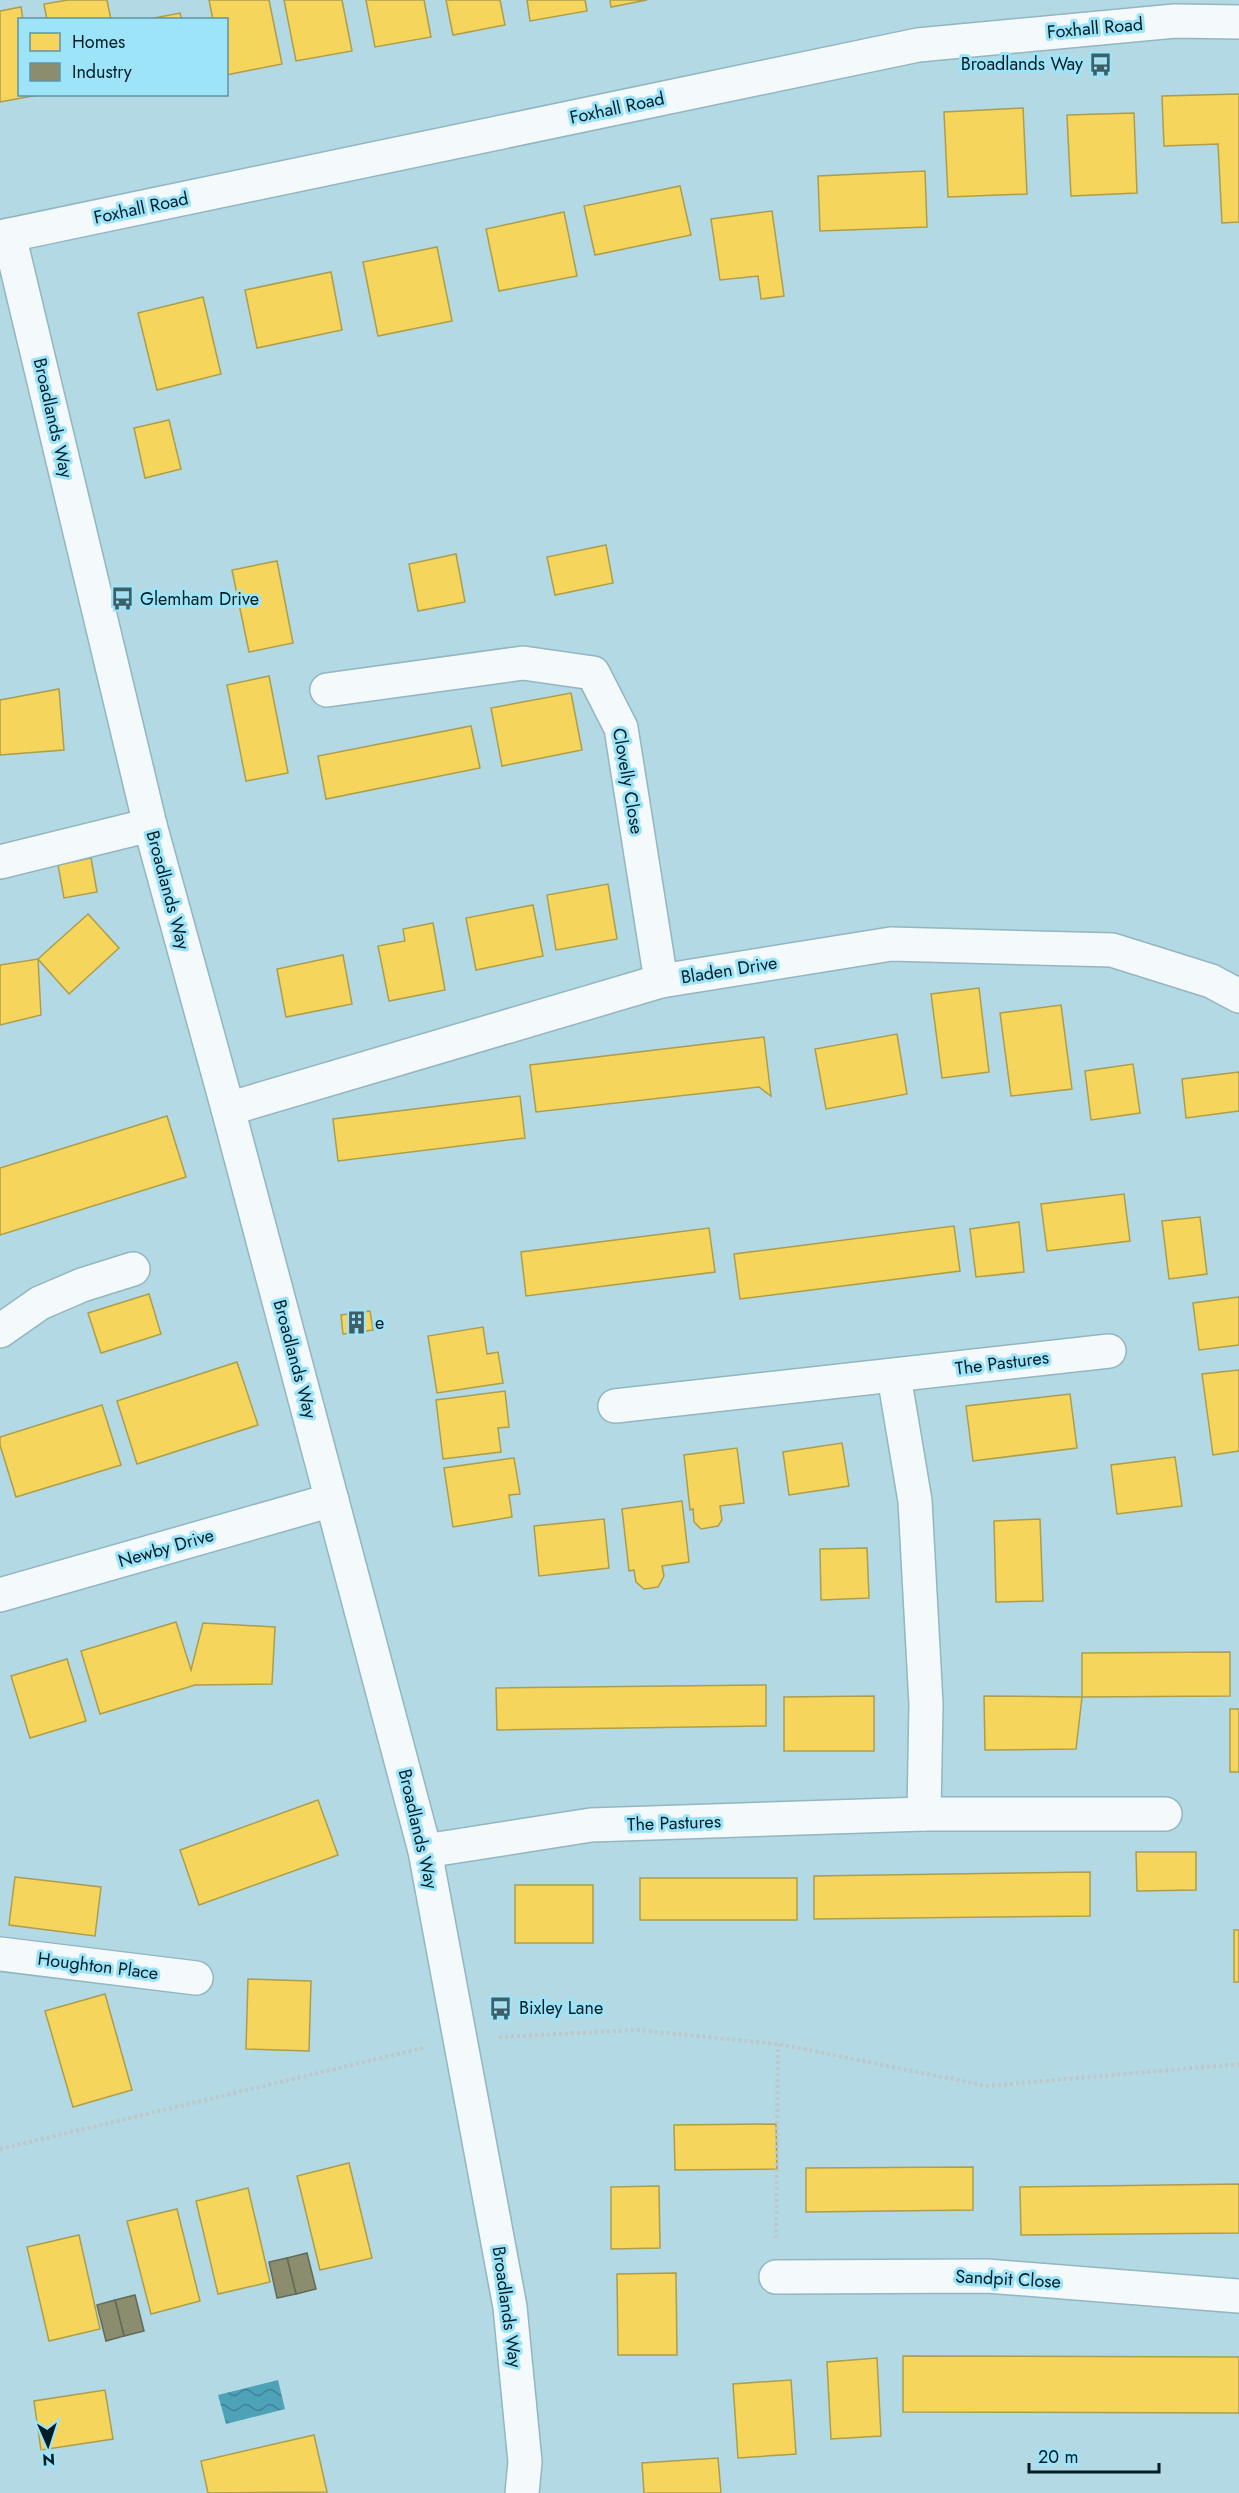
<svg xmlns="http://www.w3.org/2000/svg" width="1239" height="2493" font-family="Jost,sans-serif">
<defs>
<pattern id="water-waves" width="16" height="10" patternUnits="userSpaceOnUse" patternTransform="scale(1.5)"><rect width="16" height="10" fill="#4ea2b7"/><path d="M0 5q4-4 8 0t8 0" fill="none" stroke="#3e8395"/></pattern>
</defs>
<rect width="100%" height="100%" fill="#b3d9e4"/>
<polygon fill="url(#water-waves)" points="278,2380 285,2409 226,2424 218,2395"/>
<g fill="#f6d55c" stroke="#ac9e4c" stroke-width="1.5">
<polygon points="68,0 107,0 111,20 47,20 44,4"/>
<polygon points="209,0 269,0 282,64 226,75 226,20 213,20"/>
<polygon points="284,0 342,0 352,51 296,61"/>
<polygon points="366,0 424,0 431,37 375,47"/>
<polygon points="446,0 500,0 505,25 453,35"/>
<polygon points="527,0 585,0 587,11 530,21"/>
<polygon points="610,0 647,0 611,7"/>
<polygon points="21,7 23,20 20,20 20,94 38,95 0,102 0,11"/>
<polygon points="180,13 182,20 144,20"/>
<polygon points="1239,94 1239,222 1222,223 1218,144 1164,146 1162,96"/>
<polygon points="1023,108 1027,194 948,197 944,112"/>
<polygon points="1134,113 1137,193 1071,196 1067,115"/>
<polygon points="925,171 927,227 820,231 818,176"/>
<polygon points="680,186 691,235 595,255 584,206"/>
<polygon points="772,211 784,296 761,299 758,276 720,280 711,219"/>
<polygon points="564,212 577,276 499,291 486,229"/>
<polygon points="437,247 452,321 378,336 363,262"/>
<polygon points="331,272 342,330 257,348 245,290"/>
<polygon points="203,297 221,374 157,390 138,313"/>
<polygon points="169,420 181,469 145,478 134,428"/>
<polygon points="606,545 613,583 555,595 547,557"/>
<polygon points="456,554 465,602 418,611 409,564"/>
<polygon points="277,561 293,643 249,652 232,570"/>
<polygon points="269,676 288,773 246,781 227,685"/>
<polygon points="59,689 64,750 0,755 0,700"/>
<polygon points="571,693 582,750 502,766 491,708"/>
<polygon points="471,726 480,768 326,799 318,756"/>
<polygon points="91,858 97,892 64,898 58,865"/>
<polygon points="608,884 617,939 556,950 547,895"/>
<polygon points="533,905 543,956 476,970 466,918"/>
<polygon points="88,914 119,948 69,994 38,959"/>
<polygon points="433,923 445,990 389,1001 378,946 405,941 403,929"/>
<polygon points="343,955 352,1004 286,1017 277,969"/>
<polygon points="38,959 41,1015 0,1025 0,965"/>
<polygon points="979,988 989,1072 942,1078 931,994"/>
<polygon points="1061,1005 1072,1089 1011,1096 1000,1013"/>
<polygon points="897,1034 907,1094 826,1109 815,1049"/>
<polygon points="764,1037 771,1096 759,1087 536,1112 530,1065"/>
<polygon points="1133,1064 1140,1113 1091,1120 1085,1071"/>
<polygon points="1239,1072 1239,1111 1186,1118 1182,1079"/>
<polygon points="520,1096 525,1138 338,1161 333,1119"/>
<polygon points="167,1116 186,1177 0,1235 0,1168"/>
<polygon points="1124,1194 1130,1241 1047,1251 1041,1204"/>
<polygon points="1200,1217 1207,1274 1169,1279 1162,1221"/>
<polygon points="1019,1222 1024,1272 976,1277 970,1229"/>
<polygon points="954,1226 960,1271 740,1299 734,1254"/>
<polygon points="709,1228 715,1272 526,1296 521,1252"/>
<polygon points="149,1294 161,1334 101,1353 88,1313"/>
<polygon points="1239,1297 1239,1345 1199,1350 1193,1303"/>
<polygon points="370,1311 373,1330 343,1334 341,1315"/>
<polygon points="483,1327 487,1354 498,1352 503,1383 437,1393 428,1336"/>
<polygon points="237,1362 258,1425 137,1464 117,1401"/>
<polygon points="1239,1370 1239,1451 1213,1455 1202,1374"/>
<polygon points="505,1391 509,1427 498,1428 501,1452 443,1459 436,1400"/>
<polygon points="1070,1394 1077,1448 973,1461 966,1406"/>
<polygon points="102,1405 121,1465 16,1497 0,1445 0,1437"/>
<polygon points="842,1443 849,1486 789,1495 783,1452"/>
<polygon points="737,1448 744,1503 720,1506 722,1520 718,1526 701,1529 694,1522 693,1509 690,1510 684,1455"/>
<polygon points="1175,1457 1182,1506 1117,1514 1111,1465"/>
<polygon points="514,1458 520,1494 509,1495 512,1517 453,1527 444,1468"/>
<polygon points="682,1501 689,1562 662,1566 664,1576 658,1587 644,1589 636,1582 634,1570 629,1571 622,1509"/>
<polygon points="604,1519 609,1568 539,1576 534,1526"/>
<polygon points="1040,1519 1043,1601 996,1602 994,1521"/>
<polygon points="867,1548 869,1598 821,1600 820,1549"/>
<polygon points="176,1622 191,1670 203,1623 275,1627 272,1684 195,1685 100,1714 81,1651"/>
<polygon points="1230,1652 1230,1696 1082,1697 1082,1653"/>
<polygon points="67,1659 86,1721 30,1738 11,1676"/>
<polygon points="766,1685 766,1726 497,1730 496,1688"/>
<polygon points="874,1696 874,1751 784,1751 784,1697"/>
<polygon points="984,1696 1082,1697 1076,1749 985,1750"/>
<rect x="1230" y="1709" width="9" height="63"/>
<polygon points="318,1800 338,1855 199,1905 180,1850"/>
<polygon points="1136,1852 1196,1852 1196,1890 1137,1891"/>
<polygon points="1090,1872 1090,1916 814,1919 814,1876"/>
<polygon points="15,1877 101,1887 95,1936 9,1925"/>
<rect x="640" y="1878" width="157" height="42"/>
<rect x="515" y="1885" width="78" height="58"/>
<rect x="1234" y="1930" width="5" height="52"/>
<polygon points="248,1979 311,1981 309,2051 246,2049"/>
<polygon points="105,1994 132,2090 73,2107 45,2011"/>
<polygon points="776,2124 777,2169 675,2170 674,2125"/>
<polygon points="349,2163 372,2258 320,2270 297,2176"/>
<polygon points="973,2167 973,2210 806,2212 806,2168"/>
<polygon points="1239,2184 1239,2233 1021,2235 1020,2187"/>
<polygon points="659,2186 660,2248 611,2249 611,2187"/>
<polygon points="248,2188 270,2282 218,2294 196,2201"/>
<polygon points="177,2209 200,2301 151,2314 127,2221"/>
<polygon points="79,2235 100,2329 49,2341 27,2247"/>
<polygon points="676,2273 677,2355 618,2355 617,2274"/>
<polygon points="903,2356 1239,2357 1239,2413 903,2412"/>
<polygon points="877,2358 881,2436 831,2439 827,2362"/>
<polygon points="791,2380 796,2454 738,2458 733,2384"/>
<polygon points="105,2390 113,2439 41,2450 34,2401"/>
<polygon points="314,2435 327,2492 208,2493 201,2461"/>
<polygon points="718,2458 721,2493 644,2493 642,2463"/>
</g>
<g fill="#8c8c6e" stroke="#626b58" stroke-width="1.5">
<polygon points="307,2253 316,2289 296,2294 287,2258"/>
<polygon points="287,2258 296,2294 277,2298 269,2262"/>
<polygon points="135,2295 144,2331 124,2336 115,2300"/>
<polygon points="115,2300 124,2336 106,2341 97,2305"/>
</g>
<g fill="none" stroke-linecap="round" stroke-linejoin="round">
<defs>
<g id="minor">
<polyline points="9,235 150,825 228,1109 425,1851 510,2307 525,2462 522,2493"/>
<polyline points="327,690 523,663 593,673 621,728 661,981"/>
<polyline points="0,862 150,825"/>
<polyline points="228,1109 661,981 891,944 1112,950 1211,981 1239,996"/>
<polyline points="0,1331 40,1303 82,1285 133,1269"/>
<polyline points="894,1376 915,1501 926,1704 924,1814"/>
<polyline points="615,1406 1109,1351"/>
<polyline points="0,1595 332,1500"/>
<polyline points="425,1851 591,1825 924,1814 1165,1814"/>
<polyline points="0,1954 196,1978"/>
<polyline points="776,2277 987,2276 1239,2296"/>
</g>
<polyline id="tertiary" points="0,237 918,45 1175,21 1239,22"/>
</defs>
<use href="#minor" stroke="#93b6c0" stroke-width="36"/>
<use href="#tertiary" stroke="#93b6c0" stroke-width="36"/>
<g stroke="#bcc8cb" stroke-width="4" stroke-dasharray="3 3" stroke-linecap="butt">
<polyline points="499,2037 637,2030 778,2044 987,2086 1239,2064"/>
<polyline points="0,2149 423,2048"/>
<polyline points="776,2238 778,2044"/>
</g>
<use href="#minor" stroke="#f4f9fb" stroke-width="33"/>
<use href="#tertiary" stroke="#f4f9fb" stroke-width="33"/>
</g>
<defs>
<symbol id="bus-bare" viewBox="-9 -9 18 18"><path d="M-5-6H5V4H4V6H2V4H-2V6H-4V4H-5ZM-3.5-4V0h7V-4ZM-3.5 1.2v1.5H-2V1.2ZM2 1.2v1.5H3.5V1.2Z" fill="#3f5f68" stroke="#9ee4f9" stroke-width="2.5" paint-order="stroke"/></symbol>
<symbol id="building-bare" viewBox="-9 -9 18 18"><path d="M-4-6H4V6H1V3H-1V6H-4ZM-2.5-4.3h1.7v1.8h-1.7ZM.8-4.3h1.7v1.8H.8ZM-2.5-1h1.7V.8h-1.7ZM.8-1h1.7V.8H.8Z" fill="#3f5f68" stroke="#9ee4f9" stroke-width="2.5" paint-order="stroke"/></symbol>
</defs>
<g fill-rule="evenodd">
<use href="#bus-bare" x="1084" y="48" width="33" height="33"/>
<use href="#bus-bare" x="106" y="582" width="33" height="33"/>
<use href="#building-bare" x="340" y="1306" width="33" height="33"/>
<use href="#bus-bare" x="484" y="1992" width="33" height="33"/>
</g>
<g text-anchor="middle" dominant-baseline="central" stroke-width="6" stroke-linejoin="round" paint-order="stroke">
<g font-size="18" fill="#011d25" stroke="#9ee4f9">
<text transform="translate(1095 28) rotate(-5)">Foxhall Road</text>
<text transform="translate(617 108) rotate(-12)">Foxhall Road</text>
<text transform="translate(141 208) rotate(-12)">Foxhall Road</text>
<text transform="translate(53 418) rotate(77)">Broadlands Way</text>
<text transform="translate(628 781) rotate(80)">Clovelly Close</text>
<text transform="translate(168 890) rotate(75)">Broadlands Way</text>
<text transform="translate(729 970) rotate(-9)">Bladen Drive</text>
<text transform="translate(295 1359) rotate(75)">Broadlands Way</text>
<text transform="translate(1002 1363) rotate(-7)">The Pastures</text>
<text transform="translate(166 1548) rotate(-16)">Newby Drive</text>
<text transform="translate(674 1823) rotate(-2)">The Pastures</text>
<text transform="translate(418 1829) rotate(77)">Broadlands Way</text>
<text transform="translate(98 1966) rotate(7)">Houghton Place</text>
<text transform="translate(1008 2279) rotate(3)">Sandpit Close</text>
<text transform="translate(507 2307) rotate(82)">Broadlands Way</text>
</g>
<g font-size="18" fill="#011d25" stroke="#9ee4f9" text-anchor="start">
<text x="1083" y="64" text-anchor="end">Broadlands Way</text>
<text x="140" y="599">Glemham Drive</text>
<text x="375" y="1323">e</text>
<text x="519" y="2008">Bixley Lane</text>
</g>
</g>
<rect x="18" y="18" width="210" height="78" fill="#9ee4f9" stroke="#5f94a4" stroke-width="1.5"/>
<rect x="30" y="33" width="30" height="18" fill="#f6d55c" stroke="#5f94a4" stroke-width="1.5"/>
<text x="72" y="48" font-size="18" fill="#011d25">Homes</text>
<rect x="30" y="63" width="30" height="18" fill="#8c8c6e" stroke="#5f94a4" stroke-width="1.5"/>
<text x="72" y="78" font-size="18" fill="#011d25">Industry</text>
<g transform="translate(48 2445) rotate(177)" stroke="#9ee4f9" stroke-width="4.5" paint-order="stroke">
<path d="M0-4.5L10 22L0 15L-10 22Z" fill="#011d25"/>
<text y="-9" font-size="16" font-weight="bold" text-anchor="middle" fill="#011d25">N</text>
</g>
<path d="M1029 2463v9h130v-9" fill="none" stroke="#011d25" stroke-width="3"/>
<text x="1038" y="2463" font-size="18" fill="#011d25" stroke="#9ee4f9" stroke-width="4.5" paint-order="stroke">20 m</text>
</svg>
